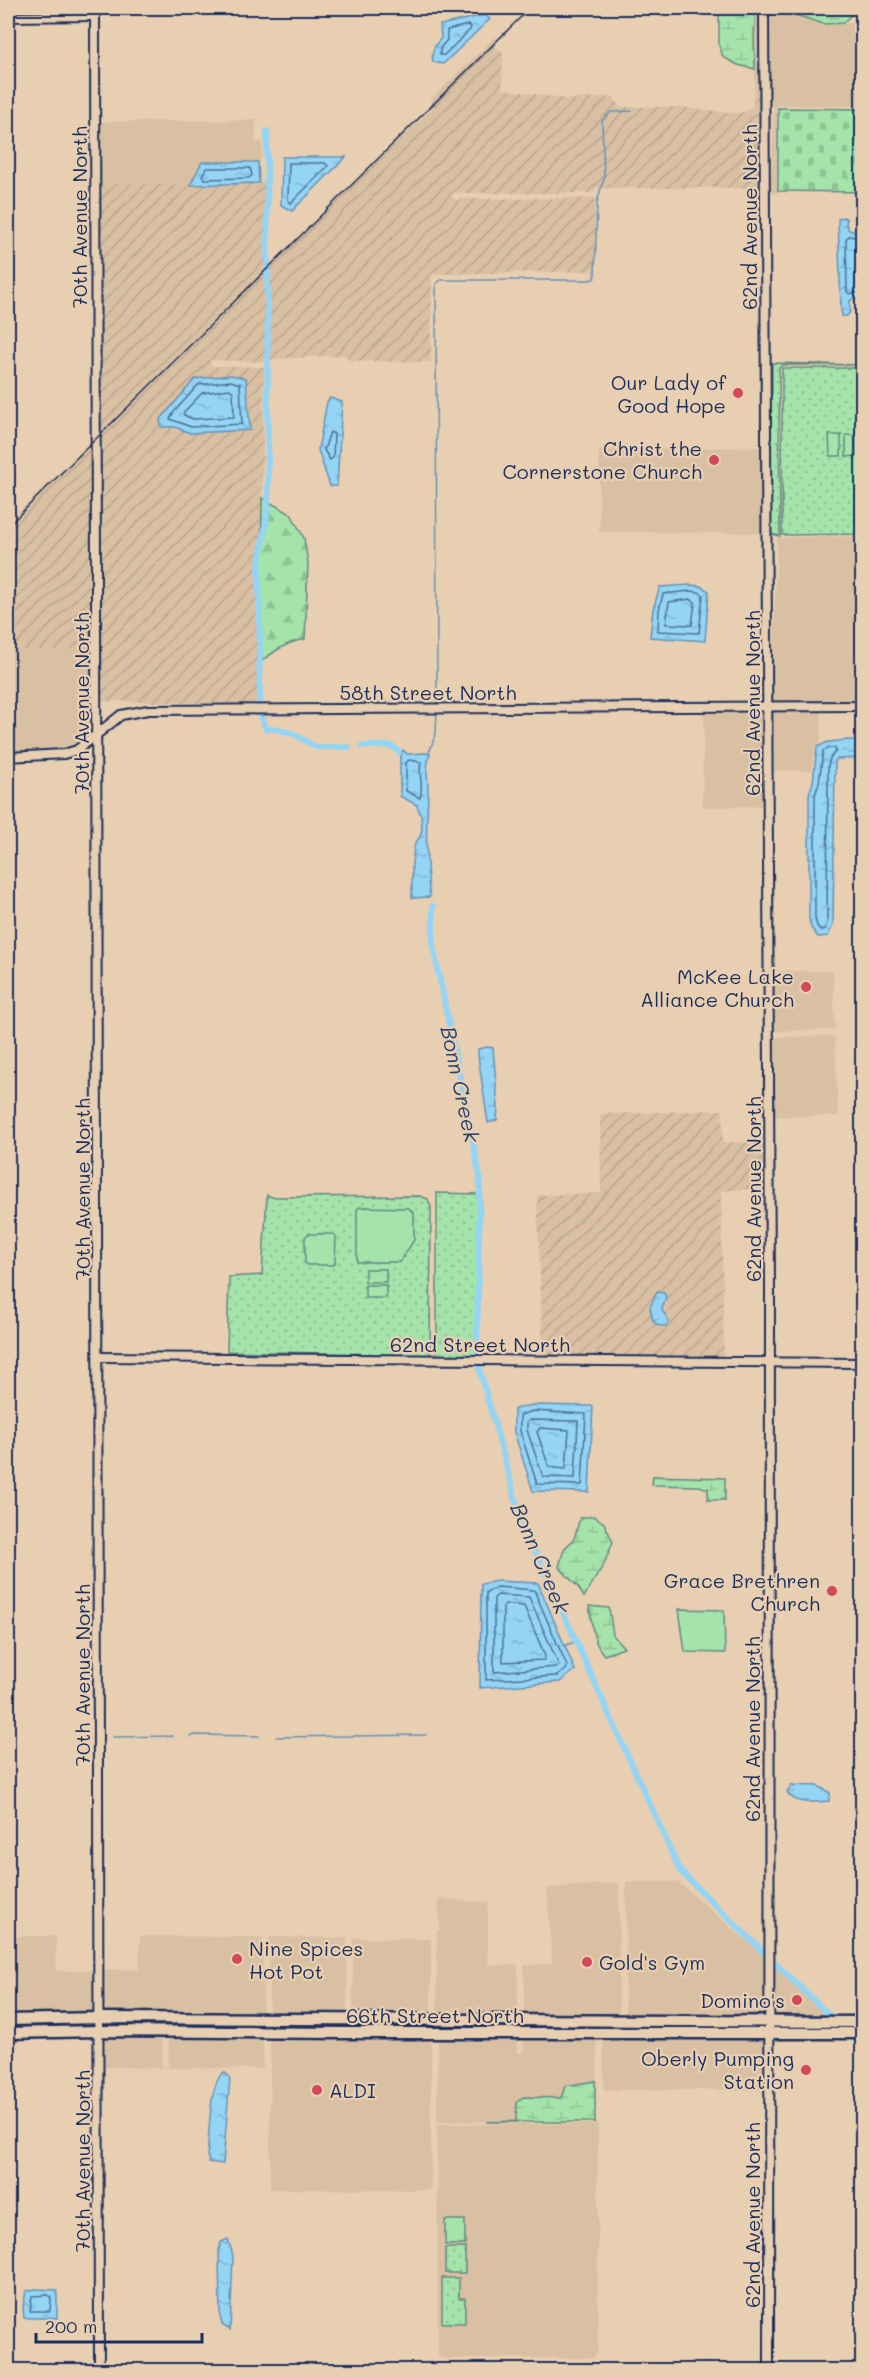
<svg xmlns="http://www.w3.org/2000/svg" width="870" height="2378" font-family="Mali,sans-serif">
<defs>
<pattern id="industrial-furrows" width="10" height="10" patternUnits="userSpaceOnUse" patternTransform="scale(1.5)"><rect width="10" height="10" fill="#d9c0a3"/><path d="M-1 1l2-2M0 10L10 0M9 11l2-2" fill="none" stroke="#baa58f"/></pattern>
<pattern id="forest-firs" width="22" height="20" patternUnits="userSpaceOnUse" patternTransform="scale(1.5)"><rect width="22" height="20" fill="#a4e3aa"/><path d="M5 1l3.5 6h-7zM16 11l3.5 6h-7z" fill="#8dc395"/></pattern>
<pattern id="wetland-marsh" width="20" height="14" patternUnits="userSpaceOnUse" patternTransform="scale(1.5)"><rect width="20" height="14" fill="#a4e3aa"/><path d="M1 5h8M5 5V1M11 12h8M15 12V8" fill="none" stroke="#8dc395"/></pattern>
<pattern id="cemetery-stones" width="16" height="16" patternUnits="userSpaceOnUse" patternTransform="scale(1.5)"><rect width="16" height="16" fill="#a4e3aa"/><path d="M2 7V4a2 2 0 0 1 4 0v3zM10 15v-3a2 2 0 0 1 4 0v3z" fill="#8dc395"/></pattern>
<pattern id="park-dots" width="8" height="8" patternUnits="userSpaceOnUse" patternTransform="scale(1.5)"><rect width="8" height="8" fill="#a4e3aa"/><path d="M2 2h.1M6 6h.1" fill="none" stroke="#8dc395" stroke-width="1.8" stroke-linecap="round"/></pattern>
<pattern id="water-ripples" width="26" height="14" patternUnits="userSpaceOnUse" patternTransform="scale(1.5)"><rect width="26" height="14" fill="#94d4f5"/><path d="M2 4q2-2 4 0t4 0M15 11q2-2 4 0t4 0" fill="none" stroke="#7fb6d4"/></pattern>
</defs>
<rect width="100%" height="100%" fill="#e9cfb1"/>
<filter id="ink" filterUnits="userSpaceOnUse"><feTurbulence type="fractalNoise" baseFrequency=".0167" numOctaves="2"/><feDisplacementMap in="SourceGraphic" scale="12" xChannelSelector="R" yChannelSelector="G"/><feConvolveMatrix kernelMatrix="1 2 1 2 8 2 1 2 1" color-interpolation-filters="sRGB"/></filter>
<g filter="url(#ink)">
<g fill="#d9c0a3">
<polygon points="756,8 761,8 761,90 755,87 754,37"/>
<polygon points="767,8 787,8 786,12 824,24 862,23 862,106 778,105 776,108 777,193 771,193 774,106 768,105"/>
<polygon points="256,120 255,142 261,142 262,139 262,156 258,162 202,162 190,185 99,184 98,122"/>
<polygon points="764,447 765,533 599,532 599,450"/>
<polygon points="777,535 783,538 854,536 858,703 772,703"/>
<polygon points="8,650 94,650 94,733 75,748 63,752 8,754"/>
<polygon points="704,709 765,709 765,806 702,807"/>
<polygon points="772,709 821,709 821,742 815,747 812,771 773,771 772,776"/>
<polygon points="772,971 833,971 835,1030 772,1031"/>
<polygon points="835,1036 838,1116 772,1116 772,1037"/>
<polygon points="626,1882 678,1882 765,1956 765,2016 625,2015"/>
<polygon points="619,1883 619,2015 524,2015 524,1965 552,1964 547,1888"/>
<polygon points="438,1899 488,1902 488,1965 518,1965 518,2015 437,2015 437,1930 440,1930"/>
<polygon points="8,1936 56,1936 56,1971 95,1970 95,2015 8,2015"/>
<polygon points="140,1936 263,1937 263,2014 102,2015 102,1970 139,1969"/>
<polygon points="269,1937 347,1938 347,2014 269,2014"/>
<polygon points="353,1938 431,1939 431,2015 353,2014"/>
<polygon points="771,1962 826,2016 771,2016"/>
<polygon points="102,2035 162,2035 162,2068 102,2067"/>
<polygon points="169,2035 263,2036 263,2069 168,2068"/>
<polygon points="270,2036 431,2036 431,2190 270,2189"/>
<polygon points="438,2036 518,2037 517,2052 523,2053 524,2037 597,2037 597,2090 595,2090 595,2082 561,2098 523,2097 517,2102 516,2121 437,2122"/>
<polygon points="603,2037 765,2038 765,2090 604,2090"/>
<polygon points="437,2124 598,2124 598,2350 594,2358 442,2359 438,2356"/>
<rect x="107" y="2368" width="160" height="2"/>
</g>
<g fill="url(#industrial-furrows)" fill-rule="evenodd">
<path d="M496 36V47L503 54 502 89 567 99 613 97 620 107H680L730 113 745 112 752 107 755 87 761 90 762 188H595V192L588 193H452L453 199 595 198 596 271 432 274 431 362 351 361 344 355 264 360V362L210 360 211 366 264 367 259 704 101 701 99 184 266 183V270L434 107 430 100ZM231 375 190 433 175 427 220 377Z"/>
<polygon points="94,438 94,650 8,650 8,523"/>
<polygon points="723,1110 723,1143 764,1141 766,1188 721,1191 724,1359 543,1355 537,1195 601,1193 600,1114"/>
</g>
<path fill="url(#forest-firs)" stroke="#608984" stroke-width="1.5" d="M262 498 291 514 304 538 308 563 305 639C287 642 275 651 260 662Z"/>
<g fill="url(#wetland-marsh)" stroke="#608984" stroke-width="1.5">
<polygon points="719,8 756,8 754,37 755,69 738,65 723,57 719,44"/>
<polygon points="788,8 857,8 857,9 843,23 824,24 786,12"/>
<polygon points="653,1476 725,1478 725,1500 708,1500 708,1489 699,1486 652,1485"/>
<polygon points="594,1516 604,1523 613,1542 604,1564 584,1597 578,1587 559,1567 564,1549 574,1539 580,1518"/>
<path d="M589 1606 609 1608 613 1635 624 1648 604 1655C591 1640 593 1624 589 1606Z"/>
<polygon points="595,2081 595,2122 487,2122 516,2121 517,2102 523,2097 561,2098 565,2086"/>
</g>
<polygon fill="url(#cemetery-stones)" stroke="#608984" stroke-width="1.5" points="778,108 862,109 862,192 778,191"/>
<g fill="url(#park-dots)" stroke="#608984" stroke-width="1.5">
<polygon points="772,363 862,365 782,365 779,368 780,536 771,534 770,395 772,394"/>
<polygon points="782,368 862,368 862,534 782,535"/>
<polygon points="437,1193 479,1194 476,1356 437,1355"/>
<polygon points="267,1195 272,1197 420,1196 428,1199 431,1207 430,1355 227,1351 229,1277 262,1275"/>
<rect x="445" y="2248" width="20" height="25"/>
<polygon points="442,2278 459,2278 459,2298 465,2298 465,2323 442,2323"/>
</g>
<g fill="#a4e3aa" stroke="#608984" stroke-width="1.5">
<polygon points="829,435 841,435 841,456 830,456"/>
<polygon points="846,435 857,436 857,456 846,457"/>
<polygon points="360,1207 409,1208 414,1214 414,1240 400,1262 357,1262 357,1210"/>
<polygon points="308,1234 333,1234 336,1236 335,1263 333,1265 307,1265 305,1263 305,1237"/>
<rect x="365" y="1269" width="21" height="13"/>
<rect x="365" y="1285" width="21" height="13"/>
<polygon points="679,1609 724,1610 725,1653 685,1652"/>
<rect x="445" y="2220" width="20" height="25"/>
</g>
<g fill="url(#water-ripples)" stroke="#6492b9" stroke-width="1.5">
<path d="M485 15 490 19 443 64 433 62C431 52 434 46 441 38L440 25Z"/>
<polygon points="282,157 346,157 292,211 281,205"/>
<polygon points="202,162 258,162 259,183 190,185"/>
<polygon points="843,217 847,219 846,224 849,230 862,233 862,296 856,297 850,301 850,312 847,316 842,316 841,308 838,219"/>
<polygon points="231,375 246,378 250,430 190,433 175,427 161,427 160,420 195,379"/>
<polygon points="330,398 342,402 337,486 330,486 318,450 327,402"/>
<polygon points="690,585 700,586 709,591 705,641 650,637 653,609 660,587"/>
<polygon points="848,740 862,741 862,758 837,759 835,762 833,925 828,936 818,937 811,928 809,919 809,794 813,782 817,747 828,742"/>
<path d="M403 750 407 754 426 753 430 754C424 774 429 777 428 795 426 829 425 863 430 897L412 898V862L415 843 420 837 422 829 421 816 417 805 400 796V759Z"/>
<polygon points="487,1047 493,1048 498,1107 497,1120 488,1123 478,1056 478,1049"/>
<path d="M657 1292 664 1293 666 1297C662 1314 658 1304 669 1321L666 1326H659L653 1321 650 1307Z"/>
<polygon points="532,1405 593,1406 589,1492 533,1491 514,1432 514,1409"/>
<polygon points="497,1581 538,1583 575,1670 560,1682 480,1688 481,1584"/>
<path d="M791 1785 818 1786 830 1793 829 1801C814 1802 796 1806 787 1792Z"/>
<path d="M224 2072 230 2077 223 2164 209 2162 207 2155C210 2136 208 2083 224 2072Z"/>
<polygon points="228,2239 233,2256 230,2330 222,2325 220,2316 219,2249 221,2242"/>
<polygon points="35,2289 57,2290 57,2318 24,2318 23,2307 26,2291"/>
</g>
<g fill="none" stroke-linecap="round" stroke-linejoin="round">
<g stroke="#4b719a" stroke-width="1.5">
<polygon points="468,25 471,27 470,30 444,55 440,55 440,48 447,40 447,30"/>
<polygon points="289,163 325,163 328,166 291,203 288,200"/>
<polygon points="207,168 250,168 252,175 249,178 204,179 202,175"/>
<polyline points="862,238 849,236 846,239 847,292 850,294 862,291"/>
<polygon points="231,381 240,384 242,424 191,427 170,419 174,412 198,385"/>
<polygon points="230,389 233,392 234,417 193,419 184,415 184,412 202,393"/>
<polygon points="330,432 334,434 333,458 330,460 324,450"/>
<polygon points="690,591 699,592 703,595 699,633 658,631 659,610 663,594"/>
<polygon points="690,599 695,602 692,625 666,624 669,602"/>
<polygon points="829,748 835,748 836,751 830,758 828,766 827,923 825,929 821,931 817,926 815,918 815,795 819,783 823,751"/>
<path d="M409 760 421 762C418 774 424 788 420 798L406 791V763Z"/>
<polygon points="533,1411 586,1414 582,1485 537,1484 520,1431 520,1415"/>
<polygon points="530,1420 578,1421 575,1478 543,1477 527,1430 527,1422"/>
<polygon points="540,1428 569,1430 566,1469 549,1467 537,1432"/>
<polygon points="497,1587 534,1590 567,1666 566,1670 557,1676 486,1680 486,1592"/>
<polygon points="498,1595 529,1597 558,1663 557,1667 494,1672 494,1598"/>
<polygon points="505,1604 524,1606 545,1656 544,1660 503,1662 503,1607"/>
<polygon points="48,2295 51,2298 50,2311 30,2311 32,2296"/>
</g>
<g stroke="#6492b9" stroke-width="1.5">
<polyline points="437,706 436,284 441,280 590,280 595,278 597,202 604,178 602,121 611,112 632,111"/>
<polyline points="429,753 436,733 437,711"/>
<polyline points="564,1646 576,1641"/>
<polyline points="113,1737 173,1736"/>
<polyline points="190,1737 194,1735 259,1736"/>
<polyline points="276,1737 426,1735"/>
</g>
<g stroke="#94d4f5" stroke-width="6">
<polyline points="267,131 268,508 259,565 260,716 266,729 277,729 294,734 316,747 349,747"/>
<polyline points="362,746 392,746 399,752"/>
<polyline points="433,906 433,946 480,1177 477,1349 479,1368 522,1522 680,1871 862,2047"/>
</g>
<defs>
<g id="tertiary">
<polyline points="95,8 99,2370"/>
<polyline points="764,8 770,1289 769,2370"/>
<polyline points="8,17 95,16"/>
<polyline points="8,757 64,754 77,750 121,715 148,710 862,706"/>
<polyline points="98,1357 862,1363"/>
</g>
<g id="primary">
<polyline points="8,2020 99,2018 862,2022"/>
<polyline points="8,2033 99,2031 343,2033 862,2033"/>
</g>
</defs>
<use href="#tertiary" stroke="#1b2f5e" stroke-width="12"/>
<use href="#primary" stroke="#1b2f5e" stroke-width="15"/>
<use href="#tertiary" stroke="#e9cfb1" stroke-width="8"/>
<use href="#primary" stroke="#e9cfb1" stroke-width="10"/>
<polyline stroke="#1b2f5e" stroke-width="1.5" points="8,526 530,8"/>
</g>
</g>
<g fill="#d1495b" stroke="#e9cfb1" stroke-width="2">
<circle cx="738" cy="393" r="6"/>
<circle cx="714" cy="460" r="6"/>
<circle cx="806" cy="987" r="6"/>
<circle cx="832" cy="1591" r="6"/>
<circle cx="237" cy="1959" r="6"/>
<circle cx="587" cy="1962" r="6"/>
<circle cx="797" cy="2000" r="6"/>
<circle cx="806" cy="2070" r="6"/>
<circle cx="317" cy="2090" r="6"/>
</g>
<g text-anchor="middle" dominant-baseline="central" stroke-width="4.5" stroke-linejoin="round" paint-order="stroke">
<g font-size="20" fill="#1b2f5e" stroke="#e9cfb1">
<text transform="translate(79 217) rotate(-90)">70th Avenue North</text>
<text transform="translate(749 217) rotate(-90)">62nd Avenue North</text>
<text x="428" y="692">58th Street North</text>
<text transform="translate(81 703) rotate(-90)">70th Avenue North</text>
<text transform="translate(752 703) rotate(-90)">62nd Avenue North</text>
<text transform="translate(82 1189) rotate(-90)">70th Avenue North</text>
<text transform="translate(753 1189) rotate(-90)">62nd Avenue North</text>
<text x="480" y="1344">62nd Street North</text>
<text transform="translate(82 1675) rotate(-90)">70th Avenue North</text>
<text transform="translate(752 1729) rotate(-90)">62nd Avenue North</text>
<text x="435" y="2015">66th Street North</text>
<text transform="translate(82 2161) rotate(-90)">70th Avenue North</text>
<text transform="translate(752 2215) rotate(-90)">62nd Avenue North</text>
</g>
<g font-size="20" fill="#1b2f5e" stroke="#e9cfb1" text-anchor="end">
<text x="726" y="382">Our Lady of<tspan x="726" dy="23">Good Hope</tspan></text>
<text x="702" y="448">Christ the<tspan x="702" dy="23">Cornerstone Church</tspan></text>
<text x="794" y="976">McKee Lake<tspan x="794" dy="23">Alliance Church</tspan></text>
<text x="820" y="1580">Grace Brethren<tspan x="820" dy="23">Church</tspan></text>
<text x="249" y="1948" text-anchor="start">Nine Spices<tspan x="249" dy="23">Hot Pot</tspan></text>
<text x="599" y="1962" text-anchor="start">Gold's Gym</text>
<text x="785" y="2000">Domino's</text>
<text x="794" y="2058">Oberly Pumping<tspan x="794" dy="23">Station</tspan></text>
<text x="329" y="2090" text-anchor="start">ALDI</text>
</g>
<g font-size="21" font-style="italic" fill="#27406d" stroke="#e9cfb1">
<text transform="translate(461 1084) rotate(78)">Bonn Creek</text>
<text transform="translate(541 1558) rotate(67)">Bonn Creek</text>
</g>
</g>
<rect width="870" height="2378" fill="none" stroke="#e9cfb1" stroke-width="30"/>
<rect x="15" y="15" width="840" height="2348" fill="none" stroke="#1b2f5e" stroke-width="2" filter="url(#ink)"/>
<path d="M36 2333v9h166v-9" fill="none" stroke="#1b2f5e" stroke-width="3"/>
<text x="45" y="2333" font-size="18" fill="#1b2f5e" stroke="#e9cfb1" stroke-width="4.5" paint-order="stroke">200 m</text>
</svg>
